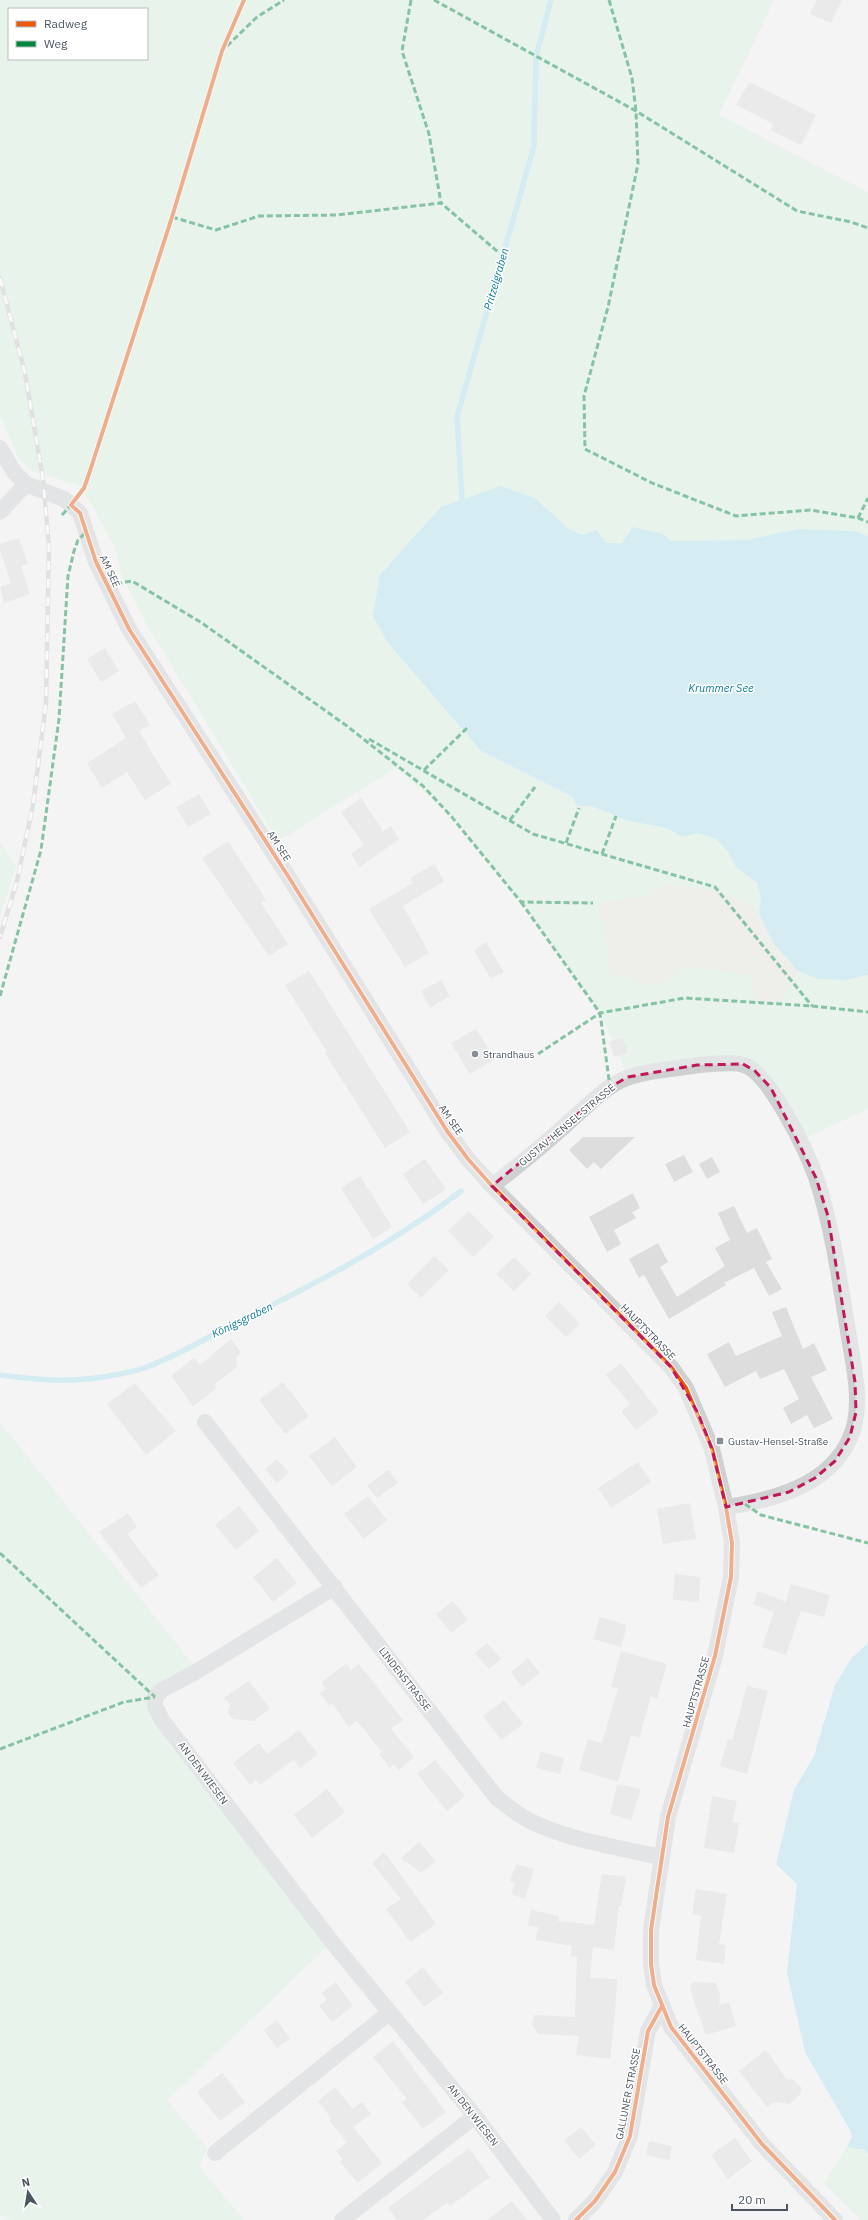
<svg xmlns="http://www.w3.org/2000/svg" width="868" height="2220" font-family="'IBM Plex Sans',sans-serif">
<rect width="100%" height="100%" fill="#f4f4f4"/>
<g fill="#d9f2e3" fill-rule="evenodd">
<path d="M0 0H774L719 115 868 192V536L855 531 798 529 747 540 671 541 663 534 622 543H606L597 530 582 535 568 528 536 499 389 644 481 751 573 797 577 806H591L629 821 667 828 682 837 698 833 716 839 728 852 736 867 757 883 761 897 759 913 798 971 818 979 847 980 868 975V1109L799 1141 743 1064 628 1077 600 1013 521 902 451 816 396 768 278 841 145 622 122 576 114 545 90 502 78 485 32 471 19 459 0 416ZM9 9H147V59H9Z"/>
<polygon points="0,843 16,865 0,918"/>
<polygon points="0,1422 195,1667 146,1697 332,1942 167,2100 207,2148 199,2167 244,2220 13,2220 0,2215"/>
<polygon points="847,2147 866,2150 868,2154 868,2220 861,2220 824,2183"/>
</g>
<polygon fill="#e7e6e1" points="667,884 730,894 759,913 772,941 798,971 780,1001 755,1003 750,975 681,966 674,976 656,986 611,975 599,902 649,896"/>
<g fill="#aee2f0">
<polygon points="501,486 536,499 568,528 582,535 597,530 606,543 622,543 633,527 663,534 671,541 747,540 798,529 855,531 868,536 868,975 847,980 818,979 798,971 772,941 759,913 761,897 757,883 736,867 728,852 716,839 698,833 682,837 667,828 629,821 591,806 577,806 573,797 481,751 389,644 373,616 380,575 441,507"/>
<polygon points="868,1643 868,2154 866,2150 847,2147 852,2137 851,2132 805,2052 787,1972 797,1884 776,1864 794,1790 814,1756 835,1685 851,1659"/>
</g>
<g fill="none" stroke-linecap="round" stroke-linejoin="round">
<g stroke="#aee2f0" stroke-width="5.5">
<polyline points="537,53 551,0"/>
<polyline points="466,504 462,499 457,417 534,146 536,58"/>
<path d="M0 1375C43 1381 77 1383 120 1374 128 1372 137 1371 144 1368 173 1358 201 1341 228 1327 309 1287 390 1246 461 1191"/>
</g>
</g>
<g fill="#ddddde">
<polygon points="817,0 842,0 831,23 810,14"/>
<polygon points="749,82 816,115 801,145 770,130 773,124 736,105"/>
<polygon points="19,538 28,564 21,566 30,594 4,603 0,587 11,583 0,550 0,544"/>
<polygon points="105,648 119,671 101,682 87,659"/>
<polygon points="135,701 150,725 139,731 171,784 145,800 127,772 102,788 87,763 126,738 112,714"/>
<polygon points="199,794 211,814 188,827 176,807"/>
<polygon points="361,798 383,831 391,826 399,839 360,867 351,854 364,845 341,812"/>
<polygon points="228,841 266,900 261,903 288,944 269,956 202,858"/>
<polygon points="434,864 444,881 403,906 429,953 405,967 369,909 413,883 410,878"/>
<polygon points="486,942 504,972 491,979 474,950"/>
<polygon points="309,971 410,1132 385,1148 325,1053 327,1052 285,985"/>
<polygon points="441,980 450,996 430,1008 421,991"/>
<polygon points="476,1029 495,1059 470,1074 451,1043"/>
<polygon points="623,1038 628,1053 614,1057 609,1042"/>
<polygon points="583,1137 635,1137 601,1169 594,1162 587,1169 569,1150"/>
<polygon points="684,1155 693,1172 674,1182 665,1164"/>
<polygon points="712,1157 720,1172 707,1179 699,1164"/>
<polygon points="425,1159 446,1189 423,1204 403,1174"/>
<polygon points="360,1176 392,1227 373,1239 341,1188"/>
<polygon points="633,1193 640,1208 632,1212 636,1218 614,1230 621,1244 607,1252 589,1217"/>
<polygon points="734,1206 747,1233 757,1228 772,1259 766,1262 782,1289 769,1296 754,1268 724,1283 726,1285 669,1319 644,1275 639,1278 629,1259 658,1243 668,1262 660,1267 677,1297 725,1266 715,1248 730,1240 718,1213"/>
<polygon points="469,1211 494,1237 473,1257 448,1231"/>
<polygon points="434,1256 449,1270 421,1298 407,1284"/>
<polygon points="514,1257 531,1274 514,1291 496,1274"/>
<polygon points="559,1302 580,1324 566,1337 545,1316"/>
<polygon points="786,1307 803,1349 814,1343 827,1370 811,1377 833,1419 814,1428 807,1415 791,1424 783,1408 799,1399 784,1369 760,1379 756,1371 725,1387 707,1354 729,1342 736,1356 782,1336 772,1312"/>
<polygon points="231,1339 241,1353 236,1357 237,1367 214,1384 217,1388 193,1406 171,1376 194,1358 200,1365"/>
<polygon points="621,1363 659,1412 636,1430 621,1411 630,1404 606,1375"/>
<polygon points="283,1382 309,1416 285,1434 259,1400"/>
<polygon points="135,1383 176,1431 146,1455 107,1404"/>
<polygon points="335,1437 357,1467 332,1486 309,1456"/>
<polygon points="277,1459 289,1473 277,1483 265,1469"/>
<polygon points="638,1462 651,1482 611,1508 598,1488"/>
<polygon points="388,1470 398,1483 377,1498 367,1486"/>
<polygon points="368,1496 387,1520 364,1539 344,1514"/>
<polygon points="690,1503 696,1539 663,1544 657,1509"/>
<polygon points="239,1506 259,1531 236,1550 215,1525"/>
<polygon points="128,1513 137,1527 127,1534 159,1575 141,1588 99,1532"/>
<polygon points="277,1558 297,1583 273,1602 253,1577"/>
<polygon points="675,1574 700,1577 699,1602 673,1600"/>
<polygon points="791,1584 830,1595 824,1617 801,1611 786,1655 762,1647 774,1612 753,1604 758,1591 786,1602"/>
<polygon points="453,1601 468,1620 451,1633 436,1614"/>
<polygon points="600,1617 627,1625 621,1647 593,1639"/>
<polygon points="487,1643 501,1659 489,1669 475,1653"/>
<polygon points="621,1651 667,1664 657,1699 651,1697 639,1738 631,1735 618,1782 579,1770 588,1739 602,1743 618,1688 611,1687"/>
<polygon points="528,1658 540,1673 522,1687 511,1672"/>
<polygon points="346,1664 351,1670 359,1664 403,1720 391,1729 414,1757 399,1770 394,1764 390,1768 379,1754 382,1752 357,1721 349,1727 332,1703 329,1705 320,1693 326,1689 322,1682"/>
<polygon points="249,1681 270,1709 253,1721 233,1719 228,1713 230,1705 224,1698"/>
<polygon points="747,1686 768,1691 747,1774 720,1766 728,1739 732,1740"/>
<polygon points="504,1700 523,1724 501,1740 483,1716"/>
<polygon points="299,1730 318,1754 300,1768 293,1760 260,1785 256,1780 250,1785 233,1763 259,1743 267,1754"/>
<polygon points="541,1752 564,1758 560,1774 536,1768"/>
<polygon points="435,1760 465,1796 447,1811 417,1774"/>
<polygon points="617,1784 641,1789 631,1820 610,1814"/>
<polygon points="327,1789 345,1812 312,1838 294,1815"/>
<polygon points="712,1796 737,1801 732,1822 739,1823 734,1853 704,1848"/>
<polygon points="419,1842 436,1861 421,1873 401,1858"/>
<polygon points="384,1852 436,1924 410,1942 386,1909 401,1899 372,1863"/>
<polygon points="516,1864 534,1869 525,1899 511,1894 515,1883 510,1881"/>
<polygon points="602,1874 626,1877 621,1907 619,1906 614,1950 593,1947 590,1978 617,1979 615,2013 610,2059 576,2055 579,2036 538,2034 532,2024 534,2015 575,2017 577,1957 571,1956 572,1946 536,1940 538,1927 528,1925 531,1910 559,1916 558,1921 594,1925"/>
<polygon points="696,1889 727,1894 719,1944 726,1945 724,1964 696,1960 701,1916 692,1914"/>
<polygon points="423,1967 443,1993 424,2007 405,1982"/>
<polygon points="336,1982 353,2006 332,2022 319,2006 327,2000 322,1993"/>
<polygon points="693,1982 716,1983 720,1996 719,2005 729,2002 736,2026 706,2035 694,2001 690,1986"/>
<polygon points="277,2020 290,2039 277,2048 264,2030"/>
<polygon points="393,2041 446,2112 423,2129 402,2102 407,2099 373,2057"/>
<polygon points="766,2050 787,2080 792,2079 802,2088 800,2094 790,2104 775,2102 767,2107 739,2071"/>
<polygon points="222,2073 245,2102 220,2121 197,2092"/>
<polygon points="335,2087 353,2109 362,2102 371,2114 353,2127 382,2163 358,2183 340,2162 343,2159 336,2151 347,2142 329,2120 331,2118 318,2101"/>
<polygon points="581,2127 596,2145 579,2159 564,2140"/>
<polygon points="735,2138 752,2161 728,2179 711,2155"/>
<polygon points="649,2141 672,2146 669,2160 646,2155"/>
<polygon points="469,2148 490,2177 450,2206 447,2203 423,2220 397,2220 388,2208"/>
<polygon points="512,2201 527,2220 488,2220"/>
</g>
<g fill="none" stroke-linecap="round" stroke-linejoin="round">
<g stroke="#ced0d2" stroke-width="16">
<polyline points="0,448 14,472 26,484 64,499 80,513 96,562 129,629 288,876 447,1131 468,1159 492,1186 671,1367 686,1388 712,1449 726,1507 732,1543 731,1577 715,1656 668,1817 651,1930 651,1964 654,1985 671,2027 762,2144 835,2220"/>
<polyline points="0,512 26,484"/>
<path d="M492 1186C519 1165 545 1144 570 1121 588 1106 605 1086 627 1078 644 1071 667 1070 685 1067 698 1065 733 1061 744 1065 770 1073 808 1154 817 1180 832 1227 839 1276 847 1325 852 1360 865 1404 850 1438 829 1486 773 1500 726 1507"/>
<path d="M205 1422 497 1798C507 1806 518 1815 530 1821 571 1841 617 1847 660 1857"/>
<polyline points="335,1587 194,1673 162,1690 155,1697 155,1706 162,1720 332,1942 475,2116 553,2220"/>
<polyline points="215,2153 389,2013"/>
<polyline points="342,2220 475,2116"/>
<polyline points="576,2220 595,2201 615,2172 630,2136 648,2031 662,2006"/>
</g>
<defs>
<polyline id="rail" points="0,278 25,373 43,479 49,547 46,703 33,805 17,881 0,937"/>
</defs>
<use href="#rail" stroke="#c9cacc" stroke-width="4.5"/>
<use href="#rail" stroke="#fff" stroke-width="3" stroke-dasharray="9" stroke-linecap="butt"/>
<g stroke="#00873e" stroke-width="3" stroke-dasharray="6 3" stroke-linecap="butt">
<polyline points="411,0 402,51 429,134 441,203"/>
<polyline points="434,0 636,111 797,211 851,222 868,228"/>
<polyline points="609,0 632,78 636,111 638,164 608,307 584,396 585,449 652,483 736,516 810,510 858,518 868,522"/>
<polyline points="227,46 257,17 284,0"/>
<polyline points="172,217 216,230 259,216 337,215 441,203 498,252"/>
<polyline points="62,515 71,505"/>
<polyline points="858,518 868,498"/>
<polyline points="108,588 124,582 132,581 202,623 347,726 423,786 451,816 521,902 593,903"/>
<polyline points="369,739 533,834 715,887 812,1006"/>
<polyline points="424,770 467,728"/>
<polyline points="510,820 535,787"/>
<polyline points="566,843 579,808"/>
<polyline points="602,854 616,816"/>
<polyline points="521,902 600,1013 610,1087"/>
<polyline points="0,996 41,850 59,719 68,576 74,551 78,540 86,532"/>
<polyline points="538,1054 600,1013 685,998 812,1006 868,1012"/>
<polyline points="745,1504 761,1515 868,1543"/>
<polyline points="0,1553 155,1697"/>
<polyline points="0,1749 124,1702 155,1697"/>
</g>
<defs>
<g id="cycleway">
<polyline points="244,0 222,51 172,217 89,474 84,488 71,505 80,513 96,562 129,629 288,876 447,1131 468,1159 492,1186 671,1367 686,1388 712,1449 726,1507 732,1543 731,1577 715,1656 668,1817 651,1930 651,1964 654,1985 671,2027 762,2144 835,2220"/>
<polyline points="576,2220 595,2201 615,2172 630,2136 648,2031 662,2006"/>
</g>
</defs>
<use href="#cycleway" stroke="#fff" stroke-width="6"/>
<use href="#cycleway" stroke="#e8590c" stroke-width="4"/>
</g>
<path d="M0 0H868V2220H0ZM743 1064 755 1071 771 1088 816 1178 828 1216 855 1382 856 1412 850 1437 835 1461 815 1478 789 1492 726 1507 712 1449 698 1413 671 1367 492 1186 610 1087 628 1077 697 1065Z" fill="#f4f4f4" fill-opacity=".55" fill-rule="evenodd"/>
<path fill="none" stroke="#c2185b" stroke-width="3" stroke-dasharray="8 5" stroke-linejoin="round" d="M743 1064 755 1071 771 1088 816 1178 828 1216 855 1382 856 1412 850 1437 835 1461 815 1478 789 1492 726 1507 712 1449 698 1413 671 1367 492 1186 610 1087 628 1077 697 1065Z"/>
<g fill="#868d94" stroke="#fff" stroke-width="1.5">
<circle cx="475" cy="1054" r="4"/>
<rect x="716" y="1437" width="8" height="8" rx="2"/>
</g>
<g text-anchor="middle" dominant-baseline="central" stroke-width="3" stroke-linejoin="round" paint-order="stroke">
<g font-size="10" fill="#4a5661" stroke="#fff">
<text transform="translate(110 571) rotate(65)">AM SEE</text>
<text transform="translate(279 846) rotate(57)">AM SEE</text>
<text transform="translate(451 1120) rotate(56)">AM SEE</text>
<text transform="translate(567 1125) rotate(-40)">GUSTAV-HENSEL-STRASSE</text>
<text transform="translate(648 1332) rotate(46)">HAUPTSTRASSE</text>
<text transform="translate(405 1679) rotate(52)">LINDENSTRASSE</text>
<text transform="translate(696 1692) rotate(-74)">HAUPTSTRASSE</text>
<text transform="translate(203 1773) rotate(53)">AN DEN WIESEN</text>
<text transform="translate(703 2054) rotate(52)">HAUPTSTRASSE</text>
<text transform="translate(628 2094) rotate(-79)">GALLUNER STRASSE</text>
<text transform="translate(473 2115) rotate(52)">AN DEN WIESEN</text>
</g>
<g font-size="10" fill="#4a5661" stroke="#fff" text-anchor="start">
<text x="483" y="1054">Strandhaus</text>
<text x="728" y="1441">Gustav-Hensel-Straße</text>
</g>
<g font-size="11" font-style="italic" fill="#0c7c9b" stroke="#fff">
<text transform="translate(496 279) rotate(-74)">Pritzelgraben</text>
<text x="721" y="688">Krummer See</text>
<text transform="translate(242 1320) rotate(-26)">Königsgraben</text>
</g>
</g>
<rect x="8" y="8" width="140" height="52" fill="#ffffff" stroke="#b7bbc0"/>
<rect x="16" y="21" width="20" height="6" fill="#e8590c" stroke="#b7bbc0"/>
<text x="44" y="28" font-size="12" fill="#4a5661">Radweg</text>
<rect x="16" y="41" width="20" height="6" fill="#00873e" stroke="#b7bbc0"/>
<text x="44" y="48" font-size="12" fill="#4a5661">Weg</text>
<g transform="translate(28 2192) rotate(348)" stroke="#ffffff" stroke-width="3" paint-order="stroke">
<path d="M0-3L7 15L0 10L-7 15Z" fill="#4a5661"/>
<text y="-6" font-size="11" font-weight="bold" text-anchor="middle" fill="#4a5661">N</text>
</g>
<path d="M732 2204v6h55v-6" fill="none" stroke="#4a5661" stroke-width="2"/>
<text x="738" y="2204" font-size="12" fill="#4a5661" stroke="#ffffff" stroke-width="3" paint-order="stroke">20 m</text>
</svg>
